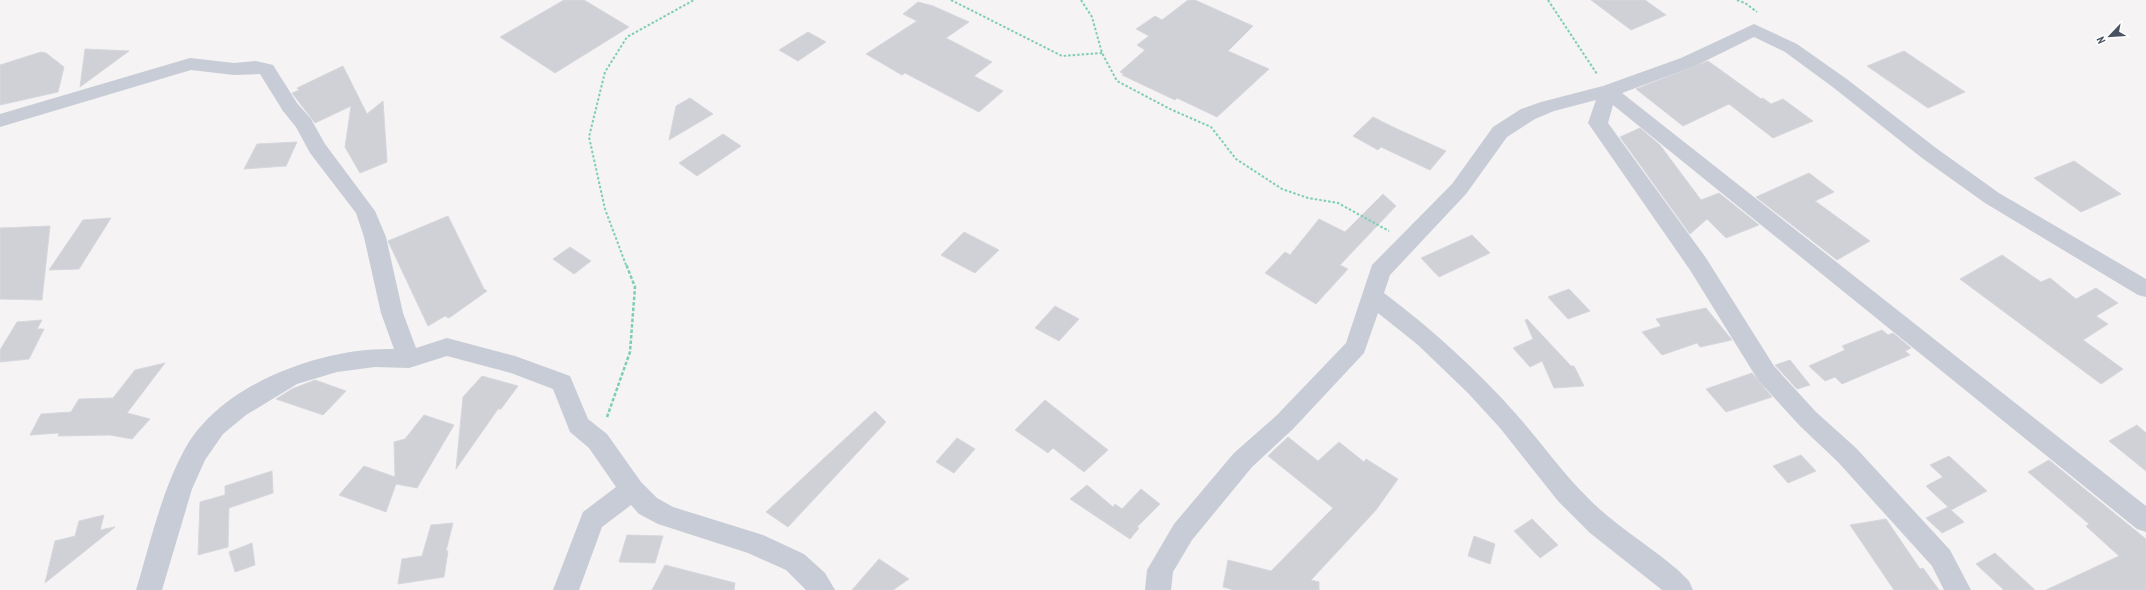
<svg xmlns="http://www.w3.org/2000/svg" width="2146" height="590" font-family="'PT Sans Narrow',sans-serif">
<rect width="100%" height="100%" fill="#f5f3f3"/>
<g fill="#cfd1d7" stroke="#d7d7de">
<polygon points="564,0 584,0 629,27 555,73 500,37"/>
<polygon points="1188,0 1195,0 1253,26 1228,51 1269,69 1217,117 1177,98 1175,100 1122,75 1124,74 1120,72 1145,50 1137,45 1149,36 1136,29 1155,16 1162,20"/>
<polygon points="1591,0 1645,0 1666,15 1631,30"/>
<polygon points="918,2 933,6 969,22 946,38 992,62 974,76 1003,91 979,112 905,73 902,75 866,54 917,21 903,14"/>
<polygon points="808,32 826,42 798,61 779,50"/>
<polygon points="85,49 129,51 80,87"/>
<polygon points="1904,51 1965,92 1928,108 1867,66"/>
<polygon points="41,52 46,53 64,67 58,92 0,105 0,65"/>
<polygon points="1708,61 1761,99 1763,98 1771,104 1783,99 1813,121 1773,138 1729,104 1683,126 1636,89"/>
<polygon points="343,66 367,114 383,101 387,162 360,173 345,147 351,106 315,123 292,93 299,90 297,88"/>
<polygon points="690,98 713,114 669,140 676,106"/>
<polygon points="1373,117 1395,128 1446,151 1430,170 1381,147 1378,150 1353,136"/>
<polygon points="1640,128 1660,145 1701,200 1719,193 1759,225 1726,238 1707,219 1690,234 1620,137"/>
<polygon points="723,134 741,146 697,176 679,163"/>
<polygon points="297,142 286,166 244,169 257,144"/>
<polygon points="2074,161 2121,194 2081,212 2034,178"/>
<polygon points="1809,173 1834,192 1815,201 1870,241 1837,260 1756,197"/>
<polygon points="1383,194 1396,206 1340,265 1348,269 1316,304 1265,273 1285,252 1290,255 1319,219 1345,232"/>
<polygon points="448,216 484,289 487,291 449,318 445,316 428,326 388,241"/>
<polygon points="111,218 79,269 49,270 83,220"/>
<polygon points="50,226 42,300 0,299 0,228"/>
<polygon points="964,232 999,250 975,273 941,255"/>
<polygon points="1472,235 1490,253 1439,277 1421,258"/>
<polygon points="570,247 591,261 574,274 553,259"/>
<polygon points="2002,255 2041,282 2050,278 2076,299 2096,288 2118,303 2096,316 2108,324 2083,340 2123,369 2101,384 1960,279"/>
<polygon points="1569,289 1590,311 1568,319 1548,297"/>
<polygon points="1055,306 1079,319 1059,341 1035,328"/>
<polygon points="1706,308 1732,340 1700,347 1697,343 1662,355 1642,332 1661,326 1656,319"/>
<polygon points="1527,319 1571,366 1574,366 1584,386 1554,388 1542,361 1530,367 1513,348 1533,339 1525,320"/>
<polygon points="42,320 37,329 44,329 29,359 0,362 0,350 17,322"/>
<polygon points="1882,330 1888,335 1893,333 1911,348 1905,351 1910,355 1842,384 1835,377 1825,381 1809,366 1845,350 1842,346"/>
<polygon points="1790,360 1810,385 1797,389 1775,365"/>
<polygon points="165,363 127,413 150,419 132,439 110,435 58,436 59,433 30,435 41,414 71,412 79,399 113,398 135,370"/>
<polygon points="1752,373 1772,397 1726,412 1706,389"/>
<polygon points="482,376 518,386 501,409 498,409 456,469 463,397"/>
<polygon points="315,380 346,391 323,415 276,399 292,389"/>
<polygon points="1045,400 1108,450 1084,472 1053,448 1048,453 1015,430"/>
<polygon points="875,411 886,422 788,527 766,512"/>
<polygon points="424,415 454,425 417,488 396,484 386,512 339,495 364,466 395,477 394,442 405,439"/>
<polygon points="2137,425 2146,433 2146,471 2109,441"/>
<polygon points="1288,437 1318,461 1339,442 1364,462 1366,459 1398,479 1376,510 1311,580 1319,582 1319,590 1234,590 1223,587 1228,560 1271,571 1333,508 1268,456"/>
<polygon points="957,438 975,449 954,473 936,462"/>
<polygon points="1801,455 1816,471 1788,483 1773,466"/>
<polygon points="1949,456 1987,491 1951,510 1964,522 1942,533 1926,518 1948,507 1926,486 1943,477 1930,465"/>
<polygon points="2049,460 2146,539 2146,590 2046,590 2119,556 2086,526 2089,524 2028,472"/>
<polygon points="272,471 273,493 229,508 228,547 198,555 200,502 225,495 225,486"/>
<polygon points="1087,485 1113,507 1115,504 1122,509 1141,489 1160,504 1137,527 1139,528 1130,539 1070,499"/>
<polygon points="104,515 100,530 115,527 45,583 55,541 75,536 79,521"/>
<polygon points="1532,519 1558,545 1540,558 1514,531"/>
<polygon points="1886,519 1920,569 1923,568 1939,590 1894,590 1850,525"/>
<polygon points="453,523 446,551 448,551 444,577 398,584 402,559 422,556 431,525"/>
<polygon points="627,535 663,536 655,563 619,562"/>
<polygon points="1474,536 1495,544 1490,564 1468,556"/>
<polygon points="252,543 255,565 235,572 229,552"/>
<polygon points="1995,553 2035,590 2004,590 1976,564"/>
<polygon points="879,559 909,579 893,590 852,590"/>
<polygon points="665,565 735,583 734,590 652,590"/>
</g>
<g fill="none" stroke-linecap="round" stroke-linejoin="round">
<g stroke="#7cceb7" stroke-width="2" stroke-dasharray="2.5 2" stroke-linecap="butt">
<polyline points="951,0 1062,56 1102,53"/>
<polyline points="1081,0 1092,17 1102,53 1117,81 1170,109 1211,127 1236,159 1282,189 1308,198 1338,203 1389,231"/>
<polyline points="1548,0 1597,74"/>
<polyline points="1737,0 1745,3 1757,12"/>
<polyline points="626,265 605,209 589,137 605,72 627,37 694,0"/>
</g>
<polyline stroke="#7cceb7" stroke-width="2.5" stroke-dasharray="3.5 2" stroke-linecap="butt" points="607,417 630,352 635,287 626,264"/>
<g fill="#c7ccd6" fill-rule="evenodd">
<path d="M1754 24 1797 44 1848 80 1936 148 1999 193 2146 279V297L2138 295 1985 203 1922 158 1834 88 1785 52 1754 37 1695 66 1622 93 2146 506V532L2137 529 1613 105 1608 123 1706 258 1774 366 1816 412 1856 448 1950 550 1971 590H1944L1932 566 1838 462 1800 426 1758 380 1690 270 1588 123 1596 100 1554 111 1535 119 1507 137 1466 194 1390 275 1384 293C1432 329 1476 369 1516 414 1540 441 1561 471 1587 497 1614 525 1649 545 1679 571L1689 581 1693 590H1662L1590 533 1558 501 1500 428 1468 393 1418 345 1378 313 1364 353 1293 429 1252 467 1192 540 1173 572 1171 590H1145L1147 570 1174 524 1234 453 1277 415 1346 343 1372 265 1452 184 1493 127 1521 109 1541 102 1603 86 1681 58Z"/>
<path d="M190 58 234 63 256 61 273 65 297 103 311 119 325 144 375 211 386 237 403 313 416 348 447 338 515 356 570 376 588 419 607 434 641 482 657 498 673 507 763 535 804 554 825 573 835 590H806L786 570 748 553 658 524 639 514 631 505 602 527 579 590H553L583 512 616 487 589 448 570 432 553 389 511 373 447 356 409 368 375 367 337 372 297 384 246 415 223 434 205 460 192 489 162 590H136C150 544 162 489 186 447 223 383 323 347 394 349L381 313 364 237 356 213 310 153 296 127 283 111 260 74 234 75 191 70 0 127V114Z"/>
</g>
</g>
<g transform="translate(2110 36) rotate(245)" stroke="#ffffff" stroke-width="3" paint-order="stroke">
<path d="M0-3L7 15L0 10L-7 15Z" fill="#4a5160"/>
<text y="-6" font-size="11" font-weight="bold" text-anchor="middle" fill="#4a5160">N</text>
</g>
</svg>
